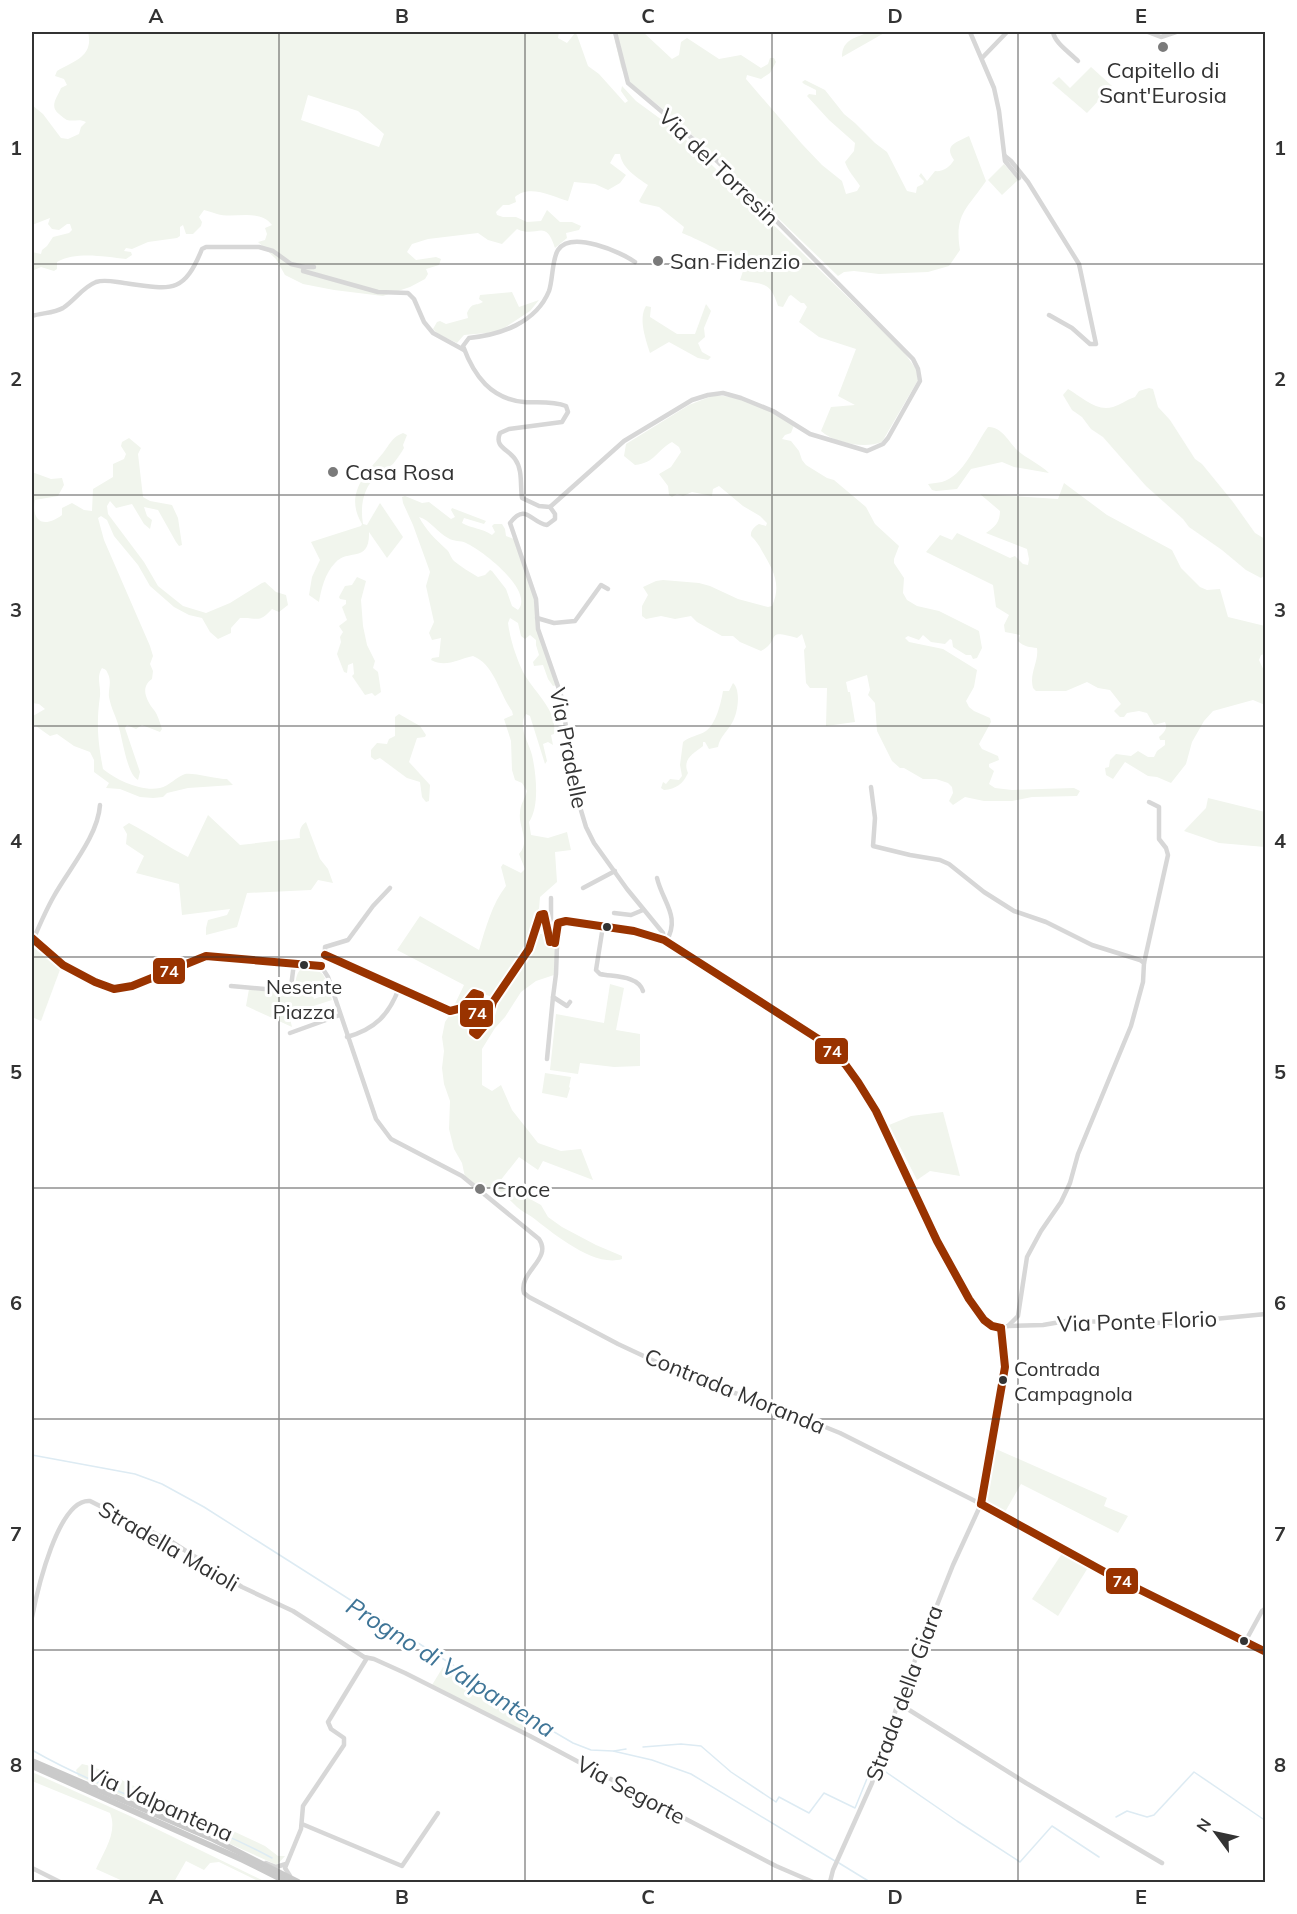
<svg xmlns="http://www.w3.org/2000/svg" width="1297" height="1914" font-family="Mulish,sans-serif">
<rect width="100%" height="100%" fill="#fff"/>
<g fill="#f1f5ed" fill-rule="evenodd">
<path d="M88 32H559L558 38 567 43 575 33 577 35 588 66 599 74 625 103 628 101 621 91 622 86 636 101 677 131 903 351 916 369 918 380 882 442C865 449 834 443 821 431L831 407 855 405 838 396 856 349 819 337 799 322 807 307 804 303H801L791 295 789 296 783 307 778 306C770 281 764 285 740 280L744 268 743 264 739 265C731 255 695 238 682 233L684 227 659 207 641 203 639 201 648 185C636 177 622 168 620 154H615L610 163 626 175 620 183 608 190 595 184 574 182 568 201C552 196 529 184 515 197L516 202 509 205H503L496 212 497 215 503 217H516L527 222 541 221 547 210 560 222H572L581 226 579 230 566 233 567 238 555 248C545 217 538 239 517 229L502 244 488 240 478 233 428 239 412 244 407 252 416 260 436 257 441 259 439 265 426 269 428 274 425 279 410 287 383 296 334 290 303 284 285 275 276 259 258 242 265 240 267 234 265 228 272 225C260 208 234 219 217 214 213 213 209 211 204 210L199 217 202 222 201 226 193 234H186L183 225 180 227V236L177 238 148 242 132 249 126 248 124 251 131 252 132 255 126 259C105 257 77 251 57 262V269L54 271 41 267 32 271V252L41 254 42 250 47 246 53 237 69 233 72 230 70 224H67L59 230 52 229 48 224 50 218 32 225V105L43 114 61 138 68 139 79 134 81 127 86 122C79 118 74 122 67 120 65 119 60 115 59 114 49 106 57 98 61 88L67 85 64 79 55 76 57 71C75 61 94 56 88 32ZM308 95 358 111 384 134 379 147 301 120Z"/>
<path d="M613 32H643L672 59 679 55 681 42 687 38 719 59 741 55 761 68 768 64 770 58H774L776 62 770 73 761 79 747 75 746 79 802 144 822 165 842 181 846 194 857 191 860 186C855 178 848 171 845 162L854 151 855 143 829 120 807 96 809 94 816 95V90L804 84 802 82 805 80 825 90 844 114 855 123 875 143 887 152 907 191 916 193 917 187 923 184 924 181 919 176 921 173 927 181 935 171C943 172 950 167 954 160 943 145 957 142 969 136L986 181C967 209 954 214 960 250L949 266 928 272 879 274 854 271 844 272 838 276 680 123 627 80 621 67Z"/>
<path d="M869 32H886L842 57C842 39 856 38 869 32Z"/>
<polygon points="1091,67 1112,86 1087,113 1052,83 1059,77 1070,88"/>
<polygon points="1004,164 1018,180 1002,195 988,180"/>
<path d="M512 292 519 307 539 300 530 311 498 332 464 335 457 343 438 334 433 329 437 322 440 321 446 324 468 318 467 313C473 301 474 307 483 302L479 299 480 295Z"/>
<path d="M706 304 711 311 704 328 705 337 698 343 702 352 711 357 708 360 698 358 669 342 650 353C646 340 638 319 646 306L651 307 650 317 677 334H695Z"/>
<path d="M1149 388 1153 389 1158 407 1170 420 1195 459 1202 464 1233 502 1255 533 1265 539V575L1261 578 1246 570 1222 550 1189 527 1183 519 1146 486 1103 437 1091 429 1082 417 1072 410 1063 395 1068 389C1082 397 1096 412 1113 407 1120 405 1126 400 1135 397L1139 391Z"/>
<path d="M712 396C742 394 769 411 794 425L791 433 785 435 782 439 791 441 799 451 802 460 806 465 827 478 834 480 866 507 875 524 899 546 894 559V563L904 578 903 593 907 600 917 606 939 611 979 631 982 648 977 658 973 659 971 655H966L953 647 952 640 950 639 945 644 931 642 923 635 919 640 908 636 905 638 909 642 943 649 977 670 974 687 966 701 969 707 974 711 990 718 991 722 979 744 982 749 998 756 999 760 989 764V767L994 771 989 784 995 788 1012 790 1074 788 1080 791 1077 796 1032 797 1012 801H984L965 797 953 805 949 801 953 793 952 787 948 783 936 779H923L904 768H900L892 761 877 731 875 703 868 695 870 690 867 675 846 682 848 692H850L855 722 826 726 827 688H810L806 683 804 650 806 647 802 634 797 638C763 628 782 640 761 651L740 642 733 636H722L697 622 691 616 675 619 661 616 646 619 642 616V606L648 595 643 587 656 581 663 580 699 583 710 586 738 599 768 607 772 606C782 584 773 570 762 551 759 545 756 541 751 536 750 531 755 526 759 524L766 526 767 523 760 516 743 506 719 486 713 489 712 496 692 492 683 496 677 494 672 497 669 495 668 486 659 474 671 467 681 452 679 447 672 442C657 450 655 463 635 465L624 456 626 444 689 405Z"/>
<path d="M988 427C1001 426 1009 442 1017 450 1027 459 1040 464 1049 473L1014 467 1002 462 971 469 957 489 936 491 932 490 928 484C933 483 938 483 942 482 964 476 976 443 988 427Z"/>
<path d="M403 433 407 435 403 445 404 448C401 453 397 459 393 464 388 468 382 471 377 475 363 488 360 506 363 524L367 525 380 503 403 537 387 558 369 532C370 564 348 548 335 563 325 573 321 590 319 602L309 595 312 577 320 560 311 542 361 526 362 524C344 494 365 475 383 453 390 444 392 437 403 433Z"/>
<path d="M129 438 141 448 138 454 143 497 150 501 172 505 178 518 182 545 179 546 176 542 158 510 144 507 147 516 152 520 150 529 144 524 132 504 116 508 110 501 107 506 108 514 144 562 158 586 183 606 206 613 230 603 262 583 265 582 276 592 286 595 288 605 279 612 272 609C258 624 259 617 240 618L231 628V633L218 639 210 632 202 618 189 615 174 607 150 586 138 565 114 536 107 520 101 516 98 518 104 540 150 646 153 656 150 664 153 671 152 679C140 687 146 700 154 710 158 715 160 723 162 729L160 732 142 725 136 729 127 725 125 728 140 772 138 780C127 774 123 741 119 728 117 718 111 709 109 697 108 690 112 682 108 674 106 669 106 670 102 668 96 677 101 686 100 696 96 724 98 742 103 769 116 780 142 792 160 788 169 786 176 777 185 774 192 772 217 779 227 779L233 785 188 788 167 793 163 797 153 798 140 797 120 789 106 788 109 783 94 772V760L90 752 74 746 57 734 50 736 33 724V716L45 709 39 704 32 703V472L51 479 62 478 64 485 58 496 35 500C31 523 45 528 62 515V508L72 503 84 510 92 511 93 489 113 477V464L124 459 126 454 121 446 122 442Z"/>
<path d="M1064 483 1107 515 1172 550 1181 568 1200 587 1207 590 1220 589 1228 617 1265 626V654L1261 655 1259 660 1265 673V705L1253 700 1213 711 1204 721 1192 742 1186 764 1171 783 1157 777 1148 776 1125 762 1113 779 1106 775 1105 768 1109 767 1110 760 1116 754 1131 756 1138 751 1148 757H1154L1157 751 1165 745V740H1160L1159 737C1164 732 1168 729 1165 722L1154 725 1147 713 1139 711 1127 713 1124 717H1120L1114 711 1121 704 1110 690 1098 688 1087 682 1066 691H1036L1033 688C1029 673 1039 662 1037 648 1030 647 1024 647 1018 641L1020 635 1005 632 1004 625 1009 615 996 607 993 585 926 552 940 535 952 540 957 533 1010 558 1015 556 1023 564 1028 565 1029 559 1027 549 986 533C995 527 1000 522 1000 511L980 494 1058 499Z"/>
<path d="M405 496 422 503 429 502 451 519 455 517 451 510 452 508 486 521 484 524 464 518 462 523C473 529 482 528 492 535L495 532 492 526 494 524H502L505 529 506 536 514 539 534 597 537 627 557 685 553 686 548 679 543 665 534 666 533 662 539 655 536 645V640L530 635 525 639 521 636 518 623 510 618 508 623C510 639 516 657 523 672 533 691 558 710 554 734L551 735 553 745 548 742 543 744 547 761 545 764 530 716 526 714C517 727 529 742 532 755 536 773 540 806 529 822L531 835 548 838 567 832 571 850 555 852 557 882 540 897 539 909 534 913 527 945 522 956 492 997 473 990C464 995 464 1005 453 1008L464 985 397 950 420 916 479 950C486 927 492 904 506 886L501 867 503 864 521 873 525 869 519 854C531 841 518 827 520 813 520 804 525 799 527 791L522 783 515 780 512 770 511 741 504 719 513 715 512 711C499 693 494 664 473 656 458 659 446 668 431 660L432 658 439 657 441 638 432 640 429 633 434 622 426 586 430 572 413 525 403 503 402 497ZM419 517C430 520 438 533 448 538 454 542 460 540 466 543 482 550 535 591 518 610L512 606 506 589 492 571 490 570 485 575 478 577C470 572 461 567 454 561 450 557 450 552 446 549 435 539 426 530 419 517Z"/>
<polygon points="357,577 366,581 361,600 363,626 367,645 375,661 373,668 378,672 381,692 375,696 372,693 365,695 352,676 354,674 353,663 348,665 347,673 344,672 337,654 341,642 340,637 343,632 339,626 347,620 342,607 346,604 346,600 340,599 339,597 345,586 352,585"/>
<path d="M733 683C741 690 738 712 733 721 729 730 720 736 718 747L709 749 705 742H703V746C693 754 682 759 688 773 683 784 676 789 664 790L661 788 663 782 666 784 670 779 679 780 682 776 680 765 683 742C690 736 698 736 706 731 716 724 721 703 723 691H729Z"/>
<polygon points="399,714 420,726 426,735 425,737 417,738 409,762 430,785 429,801 426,802 422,797 420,782 407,778 380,758 375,760 371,757 371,750 377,743 387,744 389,739 395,736 395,717"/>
<polygon points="1208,798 1265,812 1265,847 1219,843 1184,831 1206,808"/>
<path d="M208 815 240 845 300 838C299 832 300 826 306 822L320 859 328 869 333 883 318 880 311 890 247 893 237 927 206 935V928L208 920 227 915 230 909 182 915 179 884 136 873 144 856 126 844 127 834 123 827 129 823C149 833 168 847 188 857Z"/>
<path d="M536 934H543L551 946 555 947 560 945 554 975 536 981 521 992 505 1017 495 1028 482 1049V1085L492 1091 501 1085 512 1110 538 1143 561 1151 581 1149 593 1180 543 1161 538 1170 519 1157 500 1181 504 1184 516 1186 530 1199 541 1205 548 1217 562 1227 596 1245 622 1256V1259C594 1268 553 1233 532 1217 528 1214 521 1211 517 1207 505 1196 497 1184 478 1188L465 1177 462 1163 454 1149 449 1129 450 1101 444 1084 442 1068 444 1051 442 1037 445 1022 451 1013 462 1010 469 1012C468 1020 463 1030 473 1035L482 1030 492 1005 528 957Z"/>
<polygon points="32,940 61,967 41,1021 32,1017"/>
<path d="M306 969C323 971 323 972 329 988L312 993 314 999 330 993 332 1000 289 1014 292 1027 246 1006 249 989 287 993C299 988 293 978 300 970Z"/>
<polygon points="610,984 624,988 616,1030 640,1034 640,1066 614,1067 580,1063 578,1074 550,1070 556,1014 604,1023"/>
<polygon points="545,1073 571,1077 569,1087 570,1088 567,1098 542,1093"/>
<polygon points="943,1112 960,1176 930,1171 917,1180 889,1125 911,1116"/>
<polygon points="996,1449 1107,1498 1104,1506 1128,1516 1118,1533 1021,1484 1005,1512 985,1501"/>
<polygon points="1063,1552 1089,1566 1058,1616 1032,1599"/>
<polygon points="443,1667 527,1719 522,1731 432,1685"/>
<path d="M82 1764C109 1770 130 1787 156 1795L265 1846 278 1856H285L277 1865 78 1776 76 1770Z"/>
<path d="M32 1772 130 1816 266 1882H260L219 1862 210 1863 204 1870 186 1861 174 1882H125L96 1869C104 1851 118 1832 110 1813L32 1781Z"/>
</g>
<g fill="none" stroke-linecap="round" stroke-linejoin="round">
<g stroke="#ddebf3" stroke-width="1.5">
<polyline points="32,1455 135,1474 162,1484 204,1507 489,1688 508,1705 573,1743 591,1750 613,1751 652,1760 691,1774 835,1861"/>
<polyline points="643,1747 681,1744 701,1746 731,1772 776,1802 779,1797 809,1813 824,1793 855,1808 873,1764"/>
<path d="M32 1750C108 1794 195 1816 272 1858"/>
<polyline points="614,1751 626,1749"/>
<polyline points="883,1770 957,1821 1020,1862 1052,1826 1099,1857"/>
<polyline points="1116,1817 1127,1811 1147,1817 1154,1815 1194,1772 1266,1821"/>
<polyline points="839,1863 870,1882"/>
</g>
<g stroke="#d7d7d7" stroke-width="4.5">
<polyline points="970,32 994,88 999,111 1005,161 1019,178"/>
<path d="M1053 32C1055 43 1069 52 1078 61"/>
<polyline points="1148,32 1161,37 1176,32"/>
<polyline points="982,58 1007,32"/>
<polyline points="1005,156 1011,161 1028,182 1079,264 1096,344 1090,344 1072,328 1049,315"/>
<path d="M635 262C621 252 571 230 558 250 552 259 553 279 549 291 536 323 500 335 469 338L463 346C474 376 491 399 524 402 538 403 553 401 566 406L568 412 562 422 509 429 500 433C494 447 508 449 515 459 523 470 520 486 522 498L539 506 550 507 555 514V519L547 525C531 523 526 502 510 523L536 599 538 629 561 695 577 797 586 827 594 843 627 889 663 933 664 940"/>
<polyline points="314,267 304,267 303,271 378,292 408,293 414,299 424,322 433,333 464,350"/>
<path d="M32 316C41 313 55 313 63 308 75 300 83 287 96 282 105 279 115 282 124 283 170 289 183 296 202 249L206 247H259L273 251 291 264 304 267"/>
<polyline points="550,507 624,441 692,400 708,395 723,393 741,398 773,411 810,434 867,451 883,444 888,438 920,381 918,369 913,359 717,161 673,121 628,83 615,32"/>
<polyline points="537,618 554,623 575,621 601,585 608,589"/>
<path d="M657 878C663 903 681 916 666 942"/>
<polyline points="583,888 615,871"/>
<polyline points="551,898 551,924 556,927"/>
<polyline points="614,913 631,915 643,910"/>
<path d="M603 926 596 970 600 974C613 977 638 975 643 991"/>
<path d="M32 938C44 944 51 958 63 965 76 972 100 987 114 989 131 992 184 961 206 956L321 966 328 977 376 1119 391 1139 462 1176 539 1239C553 1259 518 1272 524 1293L529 1297 618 1344 697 1381 766 1403 840 1433 981 1504 1112 1576 1266 1652"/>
<path d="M34 938C40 924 46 910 54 896 69 869 98 836 100 805"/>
<path d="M325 955 450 1011C464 1011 467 1004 474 993L480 995 473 1032 477 1035 486 1024 493 1002 529 949 540 915 544 914 548 941 555 943"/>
<polyline points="1144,963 1168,855 1166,848 1159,839 1159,807 1149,802"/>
<polyline points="321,966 325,955 325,947 348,940 373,906 390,888"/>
<polyline points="231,986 286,991 291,987 294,963"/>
<polyline points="553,997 556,974 557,946 555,943 558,923 566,921 603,926 634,931 664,940 820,1040 833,1050 856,1077 875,1109 934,1237 951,1267 980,1316 995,1327 1008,1326 1018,1316 1027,1257 1041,1231 1061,1202 1070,1183 1078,1154 1131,1026 1143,982 1144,963 1140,960 1092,945 1046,922 1014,911 984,892 949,864 940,860 910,855 873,846 875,818 871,787"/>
<polyline points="290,1033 340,1015"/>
<path d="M347 1037C375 1029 389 1015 399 988"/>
<polyline points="547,1059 553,997 567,1006 570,1002"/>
<polyline points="1008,1326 1043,1325 1066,1321 1173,1323 1266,1314"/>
<path d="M32 1617C37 1592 58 1498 90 1501L172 1542 242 1587 293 1611 364 1657 374 1659 405 1673 530 1736 680 1816 776 1866 813 1882"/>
<polyline points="1245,1642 1262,1611 1266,1608"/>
<polyline points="898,1703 1026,1783 1162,1863"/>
<polyline points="302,1824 402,1866 438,1813"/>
<polyline points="266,1863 276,1867 286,1864"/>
<polyline points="32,1868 60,1882"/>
<polyline points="290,1876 285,1868 301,1829 303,1806 344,1745 344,1738 331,1729 328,1722 367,1658"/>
<polyline points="830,1882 833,1870 872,1783 898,1703 953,1565 981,1504 1005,1367 1001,1328"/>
</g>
<g stroke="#cacaca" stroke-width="6">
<polyline points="32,1761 213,1839 298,1882"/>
<polyline points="32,1766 243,1860 287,1882"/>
</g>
<defs>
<g id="bus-1">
<polyline points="32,938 63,965 95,982 114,989 132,986 206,956 321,966"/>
<polyline points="555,943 558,923 566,921 634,931 664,940 820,1040 845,1064 858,1082 876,1111 937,1241 969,1299 984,1320 992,1326 1001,1328"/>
<polyline points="325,955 450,1011 462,1008 474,993 480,995 473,1032 477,1035 486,1024 493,1002 529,949 540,915 544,914 550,942"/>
<polyline points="981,1504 1112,1576 1266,1652"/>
<polyline points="981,1504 1005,1367 1001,1328"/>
</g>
</defs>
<use href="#bus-1" stroke="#fff" stroke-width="12"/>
<use href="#bus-1" stroke="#930" stroke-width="8"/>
</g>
<path fill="none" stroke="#333" stroke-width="1.5" stroke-opacity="0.55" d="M279 32V1882M525 32V1882M772 32V1882M1018 32V1882M32 264H1266M32 495H1266M32 726H1266M32 957H1266M32 1188H1266M32 1419H1266M32 1650H1266"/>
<g fill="#7a7a7a" stroke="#fff" stroke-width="2">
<circle cx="1163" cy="47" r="6"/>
<circle cx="658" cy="261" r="6"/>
<circle cx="333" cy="472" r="6"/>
<circle cx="480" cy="1189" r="6"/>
</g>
<g fill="#333" stroke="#fff" stroke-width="2">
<circle cx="607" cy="927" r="5"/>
<circle cx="304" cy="965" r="5"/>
<circle cx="1003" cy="1380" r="5"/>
<circle cx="1244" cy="1641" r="5"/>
</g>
<g text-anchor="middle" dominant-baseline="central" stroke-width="6" stroke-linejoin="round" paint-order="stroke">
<g font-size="20" fill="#333" stroke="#fff">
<text x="304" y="986">Nesente<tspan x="304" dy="25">Piazza</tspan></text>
<text x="1014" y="1368" text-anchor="start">Contrada<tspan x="1014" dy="25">Campagnola</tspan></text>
</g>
<g font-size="22" fill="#333" stroke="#fff" text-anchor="start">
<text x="1163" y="70" text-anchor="middle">Capitello di<tspan x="1163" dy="25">Sant'Eurosia</tspan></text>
<text x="670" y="261">San Fidenzio</text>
<text x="345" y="472">Casa Rosa</text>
<text x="492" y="1189">Croce</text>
</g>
<g font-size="22" fill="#333" stroke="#fff">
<text transform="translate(719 167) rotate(44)">Via del Torresin</text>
<text transform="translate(569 748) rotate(79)">Via Pradelle</text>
<text transform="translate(1137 1321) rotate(-2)">Via Ponte Florio</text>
<text transform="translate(735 1391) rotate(22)">Contrada Moranda</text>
<text transform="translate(169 1546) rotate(30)">Stradella Maioli</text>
<text transform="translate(904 1693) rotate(-70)">Strada della Giara</text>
<text transform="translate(631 1790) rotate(28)">Via Segorte</text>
<text transform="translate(160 1803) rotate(24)">Via Valpantena</text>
</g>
<g font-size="24" font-style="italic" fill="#3f7597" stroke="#fff">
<text transform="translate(451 1667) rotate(32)">Progno di Valpantena</text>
</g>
</g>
<g stroke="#fff" stroke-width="2">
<rect x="152" y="957" width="34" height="28" rx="6" fill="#930"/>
<rect x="459" y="999" width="35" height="29" rx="6" fill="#930"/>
<rect x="814" y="1037" width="35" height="28" rx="6" fill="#930"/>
<rect x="1105" y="1567" width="34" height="28" rx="6" fill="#930"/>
</g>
<g font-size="16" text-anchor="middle" font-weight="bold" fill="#fff">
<text x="169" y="977">74</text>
<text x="477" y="1019">74</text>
<text x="832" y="1057">74</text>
<text x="1122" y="1587">74</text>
</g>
<rect width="1297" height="1914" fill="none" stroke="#ffffff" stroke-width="66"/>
<g transform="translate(1216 1833) rotate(303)" stroke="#ffffff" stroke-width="4.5" paint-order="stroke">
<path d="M0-4.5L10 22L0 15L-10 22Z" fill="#333333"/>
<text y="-9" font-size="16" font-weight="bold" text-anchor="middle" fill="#333333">N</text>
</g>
<rect x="33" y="33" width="1231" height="1848" fill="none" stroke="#333" stroke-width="2"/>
<g font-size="20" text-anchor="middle" font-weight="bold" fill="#333">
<text x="156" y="23">A</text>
<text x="402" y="23">B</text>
<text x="648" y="23">C</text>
<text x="895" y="23">D</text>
<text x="1141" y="23">E</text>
<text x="16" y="155">1</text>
<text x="1280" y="155">1</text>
<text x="16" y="386">2</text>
<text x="1280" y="386">2</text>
<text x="16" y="617">3</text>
<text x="1280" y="617">3</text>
<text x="16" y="848">4</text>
<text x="1280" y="848">4</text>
<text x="16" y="1079">5</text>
<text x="1280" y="1079">5</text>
<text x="16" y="1310">6</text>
<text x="1280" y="1310">6</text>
<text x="16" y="1541">7</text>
<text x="1280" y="1541">7</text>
<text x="16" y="1772">8</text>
<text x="1280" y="1772">8</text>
<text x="156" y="1904">A</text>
<text x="402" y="1904">B</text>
<text x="648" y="1904">C</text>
<text x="895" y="1904">D</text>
<text x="1141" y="1904">E</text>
</g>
</svg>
